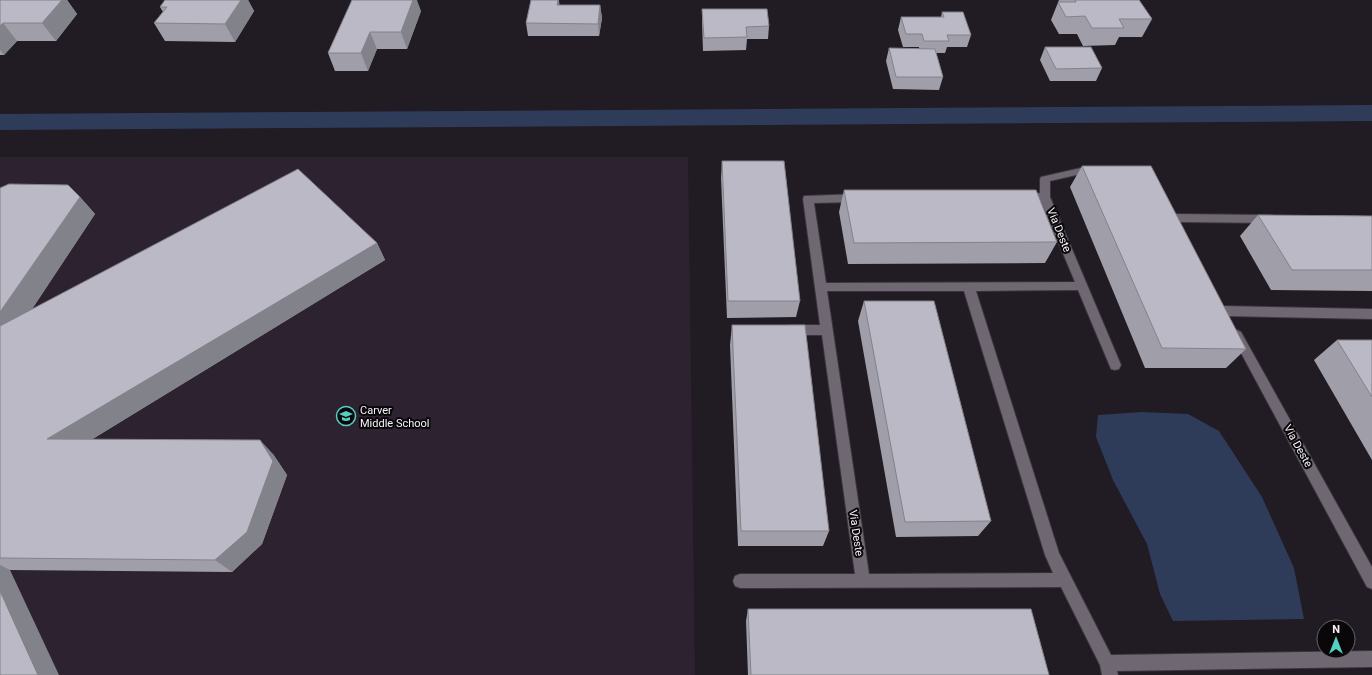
<svg xmlns="http://www.w3.org/2000/svg" width="1372" height="675" font-family="Roboto,sans-serif">
<rect width="100%" height="100%" fill="#211b23"/>
<polygon fill="#2d2330" points="0,157 688,157 695,675 0,675"/>
<polygon fill="#2e3c5a" points="1142,412 1188,414 1219,431 1262,497 1294,568 1304,619 1173,621 1160,594 1147,544 1113,480 1096,437 1098,415"/>
<g fill="none" stroke-linecap="round" stroke-linejoin="round">
<polygon fill="#2e3c5a" fill-rule="evenodd" points="1372,105 1372,121 0,130 0,114"/>
<defs>
<g id="street">
<path d="M1085 167 1098 169 1099 171 1094 174 1085 173 1050 181V197L1121 365 1119 369 1115 370 1111 369 1078 290 976 291 1059 553 1111 655 1372 651V667L1117 671 1118 675H1102L1100 665 1061 587 740 588 735 586 733 581 735 576 740 574H855L822 335H790L786 333 784 330 786 327 790 325H820L803 199 804 196 858 194 862 195 863 198 862 201 858 202 814 203 826 283 1075 282 1041 201 1018 200 1017 197 1018 194 1040 193V179L1041 177ZM827 291H964L1045 555 1053 573 869 574Z"/>
<polygon points="1176,214 1271,215 1275,216 1276,219 1275,222 1271,223 1176,222 1172,221 1171,218 1172,215"/>
<polygon points="1224,306 1372,309 1372,319 1224,316 1220,314 1218,311 1220,308"/>
<polygon points="1237,330 1241,332 1372,567 1372,589 1367,587 1233,338 1231,335 1233,332"/>
</g>
</defs>
<use href="#street" stroke="#3a353c" stroke-width="2"/>
<use href="#street" fill="#6f6771" fill-rule="evenodd"/>
</g>
<g fill="#a09fa9">
<polygon points="0,0 67,0 77,14 56,41 17,41 4,55 0,55"/>
<polygon points="165,0 248,0 254,11 235,42 165,41 154,23 163,12 160,7"/>
<polygon points="352,0 421,11 407,49 377,49 368,71 335,71 328,53"/>
<polygon points="559,0 559,5 600,5 602,18 599,36 528,36 526,23"/>
<polygon points="1059,0 1139,0 1152,19 1142,37 1119,37 1115,45 1083,46 1077,34 1059,34 1051,20"/>
<polygon points="702,9 769,26 768,39 747,39 746,50 703,51 702,22"/>
<polygon points="942,12 971,35 967,47 947,47 945,53 936,53 943,77 939,90 893,89 886,61 889,48 919,49 919,47 903,47 898,30 901,17 941,17"/>
<polygon points="1045,47 1102,68 1096,81 1050,81 1040,60"/>
<polygon points="722,161 800,301 796,317 727,318 721,178"/>
<polygon points="1082,166 1246,349 1226,368 1145,368 1070,187"/>
<polygon points="0,188 80,197 95,214 32,309 377,243 385,260 91,440 273,454 287,475 262,544 232,572 10,570 0,675"/>
<polygon points="844,190 1057,242 1045,263 848,264 839,212"/>
<polygon points="1258,215 1372,216 1372,291 1271,290 1240,236"/>
<polygon points="864,301 991,521 978,536 896,537 858,321"/>
<polygon points="732,325 829,531 823,546 738,546 730,345"/>
<polygon points="1337,340 1372,340 1372,460 1314,360"/>
<polygon points="748,609 1049,675 748,675 746,621"/>
</g>
<g fill="#82828a">
<polygon points="62,0 67,0 77,14 56,41 42,23"/>
<polygon points="241,0 248,0 254,11 235,42 225,24"/>
<polygon points="413,0 417,0 421,11 407,49 401,32"/>
<polygon points="558,0 559,0 560,10 557,5"/>
<polygon points="600,5 602,18 599,36 598,24"/>
<polygon points="3,23 17,41 4,55 0,50 0,26"/>
<polygon points="370,32 377,49 368,71 361,53"/>
<polygon points="80,197 95,214 5,350 0,347 0,312"/>
<polygon points="377,243 385,260 68,454 47,439"/>
<polygon points="260,440 273,454 287,475 262,544 232,572 215,560"/>
<polygon points="0,565 10,570 59,675 38,675 0,591"/>
</g>
<g fill="#bab9c5" stroke="#82828a">
<polygon points="0,0 62,0 42,23 3,23 0,26"/>
<polygon points="165,0 241,0 225,24 154,23 167,7 160,7"/>
<polygon points="352,0 413,0 401,32 370,32 361,53 328,53"/>
<polygon points="531,0 558,0 557,5 600,5 598,24 526,23"/>
<polygon points="1075,0 1139,0 1152,19 1119,19 1124,28 1092,28 1085,16 1066,17 1058,2 1076,2"/>
<polygon points="702,9 767,9 769,26 746,27 747,37 704,38"/>
<polygon points="942,12 963,12 971,35 947,35 949,41 924,41 922,34 906,34 901,17 944,17"/>
<polygon points="1045,47 1091,47 1102,68 1056,69"/>
<polygon points="889,48 935,49 943,77 896,77"/>
<polygon points="722,161 784,161 800,301 728,301"/>
<polygon points="1082,166 1151,166 1246,349 1162,348"/>
<polygon points="298,169 377,243 47,439 260,440 273,461 247,532 215,560 0,558 0,326"/>
<polygon points="9,184 68,185 80,197 0,312 0,188"/>
<polygon points="844,190 1036,190 1057,242 854,243"/>
<polygon points="1258,215 1372,216 1372,270 1292,270"/>
<polygon points="864,301 934,301 991,521 905,522"/>
<polygon points="732,325 805,325 829,531 741,531"/>
<polygon points="1337,340 1372,340 1372,397"/>
<polygon points="0,591 38,675 0,675"/>
<polygon points="748,609 1031,609 1049,675 751,675"/>
</g>
<defs>
<symbol id="school-ring" viewBox="-11 -11 22 22"><circle r="9.5" fill="#09070a" stroke="#57cec2" stroke-width="1.5"/><path d="M0-5L7-2L0 1L-7-2ZM-4 1L0 2.5L4 1V4Q0 6-4 4Z" fill="#57cec2"/></symbol>
</defs>
<g fill-rule="evenodd">
<use href="#school-ring" x="335" y="405" width="22" height="22"/>
</g>
<g text-anchor="middle" dominant-baseline="central" stroke-width="4" stroke-linejoin="round" paint-order="stroke">
<g font-size="11" fill="#f6f2f8" stroke="#09070a">
<text transform="translate(1059 230) rotate(68)">Via Deste</text>
<text transform="translate(1298 446) rotate(61)">Via Deste</text>
<text transform="translate(856 533) rotate(82)">Via Deste</text>
</g>
<g font-size="11" fill="#f6f2f8" stroke="#09070a" text-anchor="start">
<text x="360" y="410">Carver<tspan x="360" dy="13">Middle School</tspan></text>
</g>
</g>
<g transform="translate(1336 639)"><circle r="19" fill="#09070a" stroke="#686569"/>
<path d="M0-3L7 15L0 10L-7 15Z" fill="#57cec2"/>
<text y="-6" font-size="11" font-weight="bold" text-anchor="middle" fill="#f6f2f8">N</text>
</g>
</svg>
